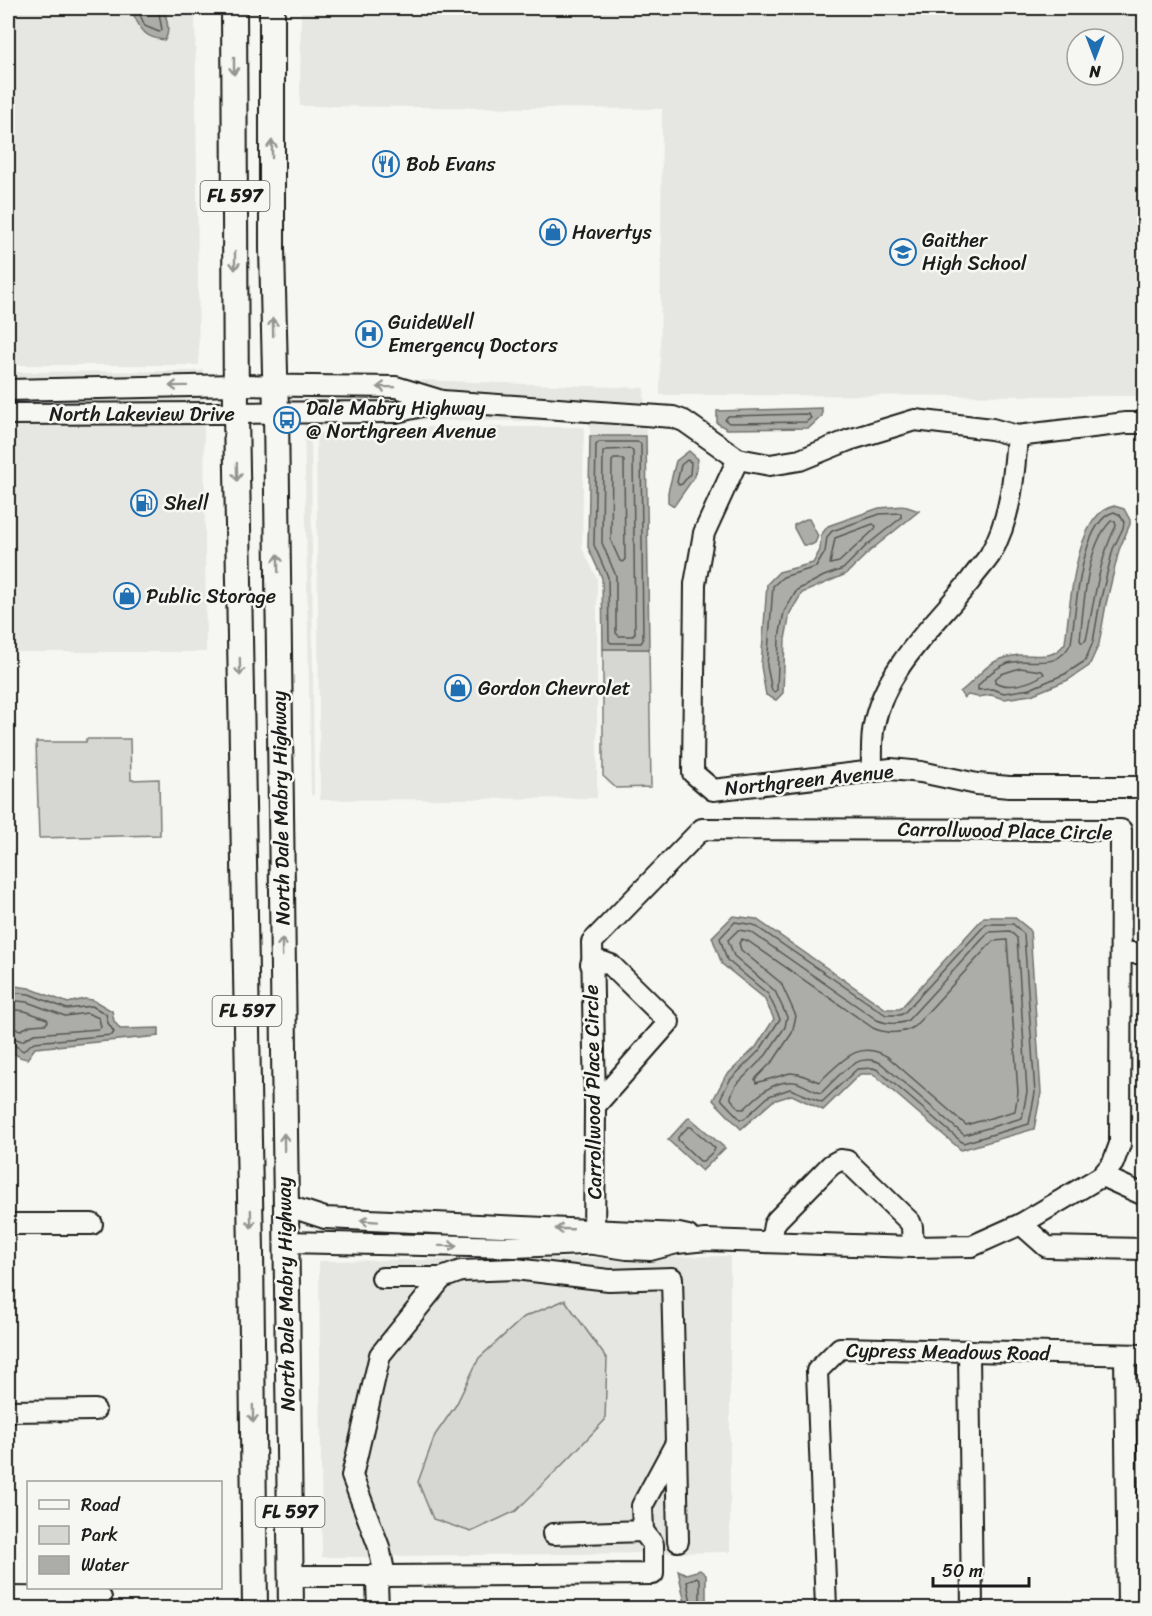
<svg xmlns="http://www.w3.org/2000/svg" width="1152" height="1616" font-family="Sriracha,sans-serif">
<rect width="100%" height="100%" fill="#f6f6f2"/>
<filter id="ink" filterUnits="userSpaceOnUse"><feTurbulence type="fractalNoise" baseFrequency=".0167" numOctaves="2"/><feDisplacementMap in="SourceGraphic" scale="12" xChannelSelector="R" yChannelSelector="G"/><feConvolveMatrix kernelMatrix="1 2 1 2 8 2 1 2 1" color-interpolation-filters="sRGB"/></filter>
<g filter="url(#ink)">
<g fill="#e6e6e2" fill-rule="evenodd">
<polygon points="8,8 195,8 199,365 8,365"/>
<path d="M301 8H1144V396L660 395 662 109 300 106ZM1077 39H1113V75H1077Z"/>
<polygon points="203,369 203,378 8,383 8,372 199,371"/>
<polygon points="303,376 644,388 646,436 590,436 590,425 584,421 354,420 312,429 311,434 314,795 311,795 304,420 448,394 303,378"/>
<polygon points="203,393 204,406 8,406 8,398"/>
<polygon points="8,421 204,421 206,652 8,652"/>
<polygon points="354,427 584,427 582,548 597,578 597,798 320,800 316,434"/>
<polygon points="730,1256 730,1552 659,1553 650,1528 649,1508 670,1469 671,1549 685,1548 679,1278 609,1273 521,1262 521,1259"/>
<polygon points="508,1259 508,1262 441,1271 376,1271 376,1285 427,1285 375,1349 346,1475 374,1557 322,1557 319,1261"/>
<path d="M515 1277 666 1286 669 1441 636 1524 546 1527 547 1541 640 1539 646 1553 387 1556 359 1476 386 1358 446 1285 462 1278ZM456 1405 605 1420 570 1457 516 1511 471 1532 433 1519 435 1435Z"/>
</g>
<g fill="#d6d6d2" stroke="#797977" stroke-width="1.5">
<polygon points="603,649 649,649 651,787 616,788 603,776"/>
<polygon points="86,739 130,739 131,780 159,779 160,835 39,838 36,742 86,742"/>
<polygon points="565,1300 607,1359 605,1420 570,1457 516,1511 471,1532 433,1519 418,1482 435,1435 456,1405 479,1358 524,1317"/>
</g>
<g fill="#acaca9" stroke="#727271" stroke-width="1.5">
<path d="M130 8H164C166 19 171 29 165 40 141 38 140 26 130 8Z"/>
<polygon points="822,408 822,416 809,428 727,429 717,423 717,411"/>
<polygon points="590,436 646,436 649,649 603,649 602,578 588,547"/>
<polygon points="689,451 698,459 695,476 674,506 668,502 668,492 676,461"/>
<polygon points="904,506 919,511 871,550 846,574 802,593 790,613 785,639 783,693 776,700 766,695 761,666 767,584 779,572 813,563 820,550 821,535 828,526 879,508"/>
<path d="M1114 506 1124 509 1130 520V524L1119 550 1106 604 1099 644 1089 666 1068 680 1031 695 1004 699 991 695 978 697 968 695 964 698 960 692C973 683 982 668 996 661 1003 658 1011 656 1019 655 1037 654 1053 661 1065 643 1070 610 1074 513 1114 506Z"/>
<polygon points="806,519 809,519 818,536 815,543 811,545 803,545 794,528 794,525"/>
<polygon points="733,916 756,919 886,1009 900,1009 984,917 1014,917 1030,930 1041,1093 1034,1129 961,1150 873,1074 860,1074 823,1110 792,1095 773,1101 741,1129 713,1100 725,1077 756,1047 774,1019 764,998 722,964 712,937"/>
<path d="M8 985 29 988 68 1003 84 999 93 1000 112 1011 114 1021 120 1029 159 1028V1036L35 1048 27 1059C18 1058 12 1053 8 1045Z"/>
<polygon points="689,1117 725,1148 702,1171 668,1140"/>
<polygon points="678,1570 686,1574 700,1570 706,1575 706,1608 686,1608"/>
</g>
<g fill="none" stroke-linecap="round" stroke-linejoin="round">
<g stroke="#565654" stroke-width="1.5">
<polyline points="137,8 145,26 159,32 162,30 158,8"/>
<polygon points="808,414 811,418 806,422 729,423 725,420 728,416"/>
<polygon points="599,442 638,442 641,444 643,640 641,643 611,643 609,641 608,577 594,545 596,445"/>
<polygon points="631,449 633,452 635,633 633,636 619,636 616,633 616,576 602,543 603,452 606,450"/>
<polygon points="622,459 624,461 625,559 623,562 620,561 611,541 612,461 614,459"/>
<polygon points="687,460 691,462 690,474 682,484 679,485 677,482 681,465"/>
<path d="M1114 512 1120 515 1124 522 1123 528 1113 549 1100 602 1093 642 1085 661 1065 674 1030 689 1004 693 992 689 978 690V686C986 676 995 668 1008 663 1031 656 1056 673 1071 643 1076 613 1080 521 1114 512Z"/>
<polygon points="901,513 901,518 867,545 843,569 824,576 797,590 784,612 779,638 777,690 775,692 772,691 767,666 773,586 783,577 816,567 825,552 827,537 832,531 880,514"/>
<path d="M1111 521H1115L1116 526C1099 558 1094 604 1086 640L1082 643 1080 640C1084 605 1086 546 1111 521Z"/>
<polygon points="873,524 876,526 875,529 839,562 830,564 835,538"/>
<path d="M1020 668 1042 671 1044 674C1032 683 1008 690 995 682V679L1001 674Z"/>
<polygon points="735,922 754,925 886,1015 900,1015 904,1013 986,924 1013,924 1024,934 1035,1093 1029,1124 963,1143 878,1070 873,1068 857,1069 822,1102 790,1089 769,1096 744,1119 740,1119 722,1100 721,1097 730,1080 760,1050 780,1019 768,994 727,960 720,938"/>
<path d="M738 930 751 932 877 1020C886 1024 900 1025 908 1020L989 932 1010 931 1017 938 1027 1092 1022 1118 964 1135 882 1064C856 1049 838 1078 821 1093 812 1091 803 1083 794 1082 774 1079 757 1097 744 1109H740L731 1099V1096L736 1085 766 1055 785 1027 787 1017 775 991 734 956 728 940Z"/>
<path d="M742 939 748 941 873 1028C886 1034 902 1034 914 1027L993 941 1007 940 1018 1092 1015 1111 966 1125 888 1057C857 1037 839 1065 819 1082L799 1074 790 1073 756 1083 755 1079 774 1060 792 1033 796 1016 781 983 741 950 739 943Z"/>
<polyline points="8,992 29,994 67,1009 92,1006 106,1014 108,1023 114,1032 112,1035 34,1042 23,1051 13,1044 8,1044"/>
<polyline points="8,1000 27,1002 65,1016 87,1013 99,1018 101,1027 99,1029 34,1034 22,1041 8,1036"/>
<polyline points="8,1009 25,1011 47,1019 48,1021 46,1024 31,1025 21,1030 8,1027"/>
<polygon points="688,1127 691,1127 715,1148 714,1151 703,1161 700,1161 678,1140 678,1137"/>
<polyline points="692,1608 687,1582 697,1577 700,1580 700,1608"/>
</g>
<defs>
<g id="minor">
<polyline points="8,390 236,385 396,387 442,401 673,417 684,421 738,459 770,465 800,460 849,440 915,420 992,429 1017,436 1126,423 1144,423"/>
<polyline points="8,414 396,412 442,401"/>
<polyline points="738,459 704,533 695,584 693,773 713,790 891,769 921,772 977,784 1009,787 1144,787"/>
<path d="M872 771C872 756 871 739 874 725 885 668 935 625 970 581 976 572 984 564 990 555 1011 518 1014 477 1017 436"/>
<polygon points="702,829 1121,830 1120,1144 1113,1163 1102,1176 1021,1224 972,1246 913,1247 706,1240 677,1243 650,1250 627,1249 594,1244 595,1106 592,942"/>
<polyline points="1122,953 1144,953"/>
<polyline points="591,964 603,962 611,965 669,1022 595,1106"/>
<polyline points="1102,1176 1144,1195"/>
<polyline points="285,1205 325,1218 679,1234 688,1236"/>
<polyline points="8,1224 92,1224"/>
<polyline points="1021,1224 1047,1247 1144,1249"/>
<polyline points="285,1242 515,1247 606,1243"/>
<polyline points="771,1242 774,1225 777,1220 831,1165 840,1160 847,1161 910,1222 912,1227 913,1247"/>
<polyline points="442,1278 461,1271 515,1269 609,1280 672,1278 676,1443 642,1506 643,1531 553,1534"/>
<polyline points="969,1352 972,1608"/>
<polyline points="1125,1355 1128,1608"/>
<polyline points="8,1411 95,1410"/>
<polyline points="676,1445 678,1541"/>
<polyline points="291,1576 385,1576 379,1547 352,1476 380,1355 442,1278 382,1278"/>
<polyline points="8,1597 101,1598"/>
<polyline points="378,1608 377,1583 385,1576 653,1574 653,1544 643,1531"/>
<polyline points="826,1608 817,1371 840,1348 1144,1355"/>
</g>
<g id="major">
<polyline points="234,8 236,414 251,1252 255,1608"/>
<polyline points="272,8 272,249 276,413 291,1608"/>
</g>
</defs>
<use href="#minor" stroke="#1c1c1c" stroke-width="24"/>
<use href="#major" stroke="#1c1c1c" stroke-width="28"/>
<use href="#minor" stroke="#f6f6f2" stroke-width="20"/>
<use href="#major" stroke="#f6f6f2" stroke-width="24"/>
</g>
<defs><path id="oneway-shaft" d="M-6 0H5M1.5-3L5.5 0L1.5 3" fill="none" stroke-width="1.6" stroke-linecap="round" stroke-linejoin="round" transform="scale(1.5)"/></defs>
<g stroke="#949492">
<use href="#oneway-shaft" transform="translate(234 66) rotate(90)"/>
<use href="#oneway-shaft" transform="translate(272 149) rotate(-90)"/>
<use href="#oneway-shaft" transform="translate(235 261) rotate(90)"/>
<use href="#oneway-shaft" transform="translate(273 327) rotate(-91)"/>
<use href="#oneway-shaft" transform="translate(178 386) rotate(179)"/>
<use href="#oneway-shaft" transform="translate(386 387) rotate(-179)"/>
<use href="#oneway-shaft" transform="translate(237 472) rotate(89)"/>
<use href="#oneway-shaft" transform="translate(278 563) rotate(-91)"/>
<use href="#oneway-shaft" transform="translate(240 667) rotate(89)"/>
<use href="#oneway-shaft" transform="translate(282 947) rotate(-91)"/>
<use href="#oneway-shaft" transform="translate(284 1142) rotate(-91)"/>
<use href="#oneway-shaft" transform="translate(251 1219) rotate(89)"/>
<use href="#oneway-shaft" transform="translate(369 1221) rotate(-176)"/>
<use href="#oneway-shaft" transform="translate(564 1229) rotate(-178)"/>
<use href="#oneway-shaft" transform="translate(448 1246) rotate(1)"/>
<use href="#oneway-shaft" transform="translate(253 1414) rotate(89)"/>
</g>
</g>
<defs>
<symbol id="restaurant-ring" viewBox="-11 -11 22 22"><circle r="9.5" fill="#f6f6f2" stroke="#1f6fb2" stroke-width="1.5"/><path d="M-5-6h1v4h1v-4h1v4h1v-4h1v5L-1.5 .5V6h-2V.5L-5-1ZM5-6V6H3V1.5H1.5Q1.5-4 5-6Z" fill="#1f6fb2"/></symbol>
<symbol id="shop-ring" viewBox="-11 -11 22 22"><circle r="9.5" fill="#f6f6f2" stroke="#1f6fb2" stroke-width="1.5"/><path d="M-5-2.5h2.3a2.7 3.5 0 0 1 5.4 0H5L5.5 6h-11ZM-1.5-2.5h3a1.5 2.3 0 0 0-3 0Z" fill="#1f6fb2"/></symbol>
<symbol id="school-ring" viewBox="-11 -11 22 22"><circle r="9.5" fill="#f6f6f2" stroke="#1f6fb2" stroke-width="1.5"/><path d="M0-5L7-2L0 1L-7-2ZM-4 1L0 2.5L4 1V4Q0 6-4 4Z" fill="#1f6fb2"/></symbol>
<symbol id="hospital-ring" viewBox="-11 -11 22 22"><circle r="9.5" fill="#f6f6f2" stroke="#1f6fb2" stroke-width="1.5"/><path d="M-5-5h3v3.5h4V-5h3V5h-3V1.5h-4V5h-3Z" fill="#1f6fb2"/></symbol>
<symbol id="bus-ring" viewBox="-11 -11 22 22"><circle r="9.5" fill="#f6f6f2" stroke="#1f6fb2" stroke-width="1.5"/><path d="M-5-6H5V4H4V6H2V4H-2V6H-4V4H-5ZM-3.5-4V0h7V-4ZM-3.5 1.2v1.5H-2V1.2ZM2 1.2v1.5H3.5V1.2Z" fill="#1f6fb2"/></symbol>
<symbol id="fuel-ring" viewBox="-11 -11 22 22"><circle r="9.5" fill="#f6f6f2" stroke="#1f6fb2" stroke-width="1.5"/><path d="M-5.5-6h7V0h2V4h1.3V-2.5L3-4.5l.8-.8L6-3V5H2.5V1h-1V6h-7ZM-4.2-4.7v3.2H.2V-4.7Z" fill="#1f6fb2"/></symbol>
</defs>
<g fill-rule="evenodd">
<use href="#restaurant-ring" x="371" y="149" width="30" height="30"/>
<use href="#shop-ring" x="538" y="217" width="30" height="30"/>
<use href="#school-ring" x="888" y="237" width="30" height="30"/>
<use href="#hospital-ring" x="354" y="319" width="30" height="30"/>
<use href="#bus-ring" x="272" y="405" width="30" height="30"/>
<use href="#fuel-ring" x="129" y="488" width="30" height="30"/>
<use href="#shop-ring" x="112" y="581" width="30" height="30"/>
<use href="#shop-ring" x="443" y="673" width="30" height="30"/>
</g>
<g text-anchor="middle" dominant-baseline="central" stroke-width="5" stroke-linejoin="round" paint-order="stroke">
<g fill="#f6f6f2" stroke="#5d5d5c" stroke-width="1.5">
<rect x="200.5" y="181" width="69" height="30" rx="4.5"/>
<rect x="212.5" y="996" width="69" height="30" rx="4.5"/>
<rect x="255.5" y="1497" width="69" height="30" rx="4.5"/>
</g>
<g font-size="18" font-weight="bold" fill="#1c1c1c">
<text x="235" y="196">FL 597</text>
<text x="247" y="1011">FL 597</text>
<text x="290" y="1512">FL 597</text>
</g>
<g font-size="20" fill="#1c1c1c" stroke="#f6f6f2" text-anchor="start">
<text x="406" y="164">Bob Evans</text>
<text x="572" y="232">Havertys</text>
<text x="922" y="240">Gaither<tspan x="922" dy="23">High School</tspan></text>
<text x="388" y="322">GuideWell<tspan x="388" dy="23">Emergency Doctors</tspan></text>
<text x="306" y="408">Dale Mabry Highway<tspan x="306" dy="23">@ Northgreen Avenue</tspan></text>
<text x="164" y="503">Shell</text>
<text x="146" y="596">Public Storage</text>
<text x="478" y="688">Gordon Chevrolet</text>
</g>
<g font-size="20" fill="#1c1c1c" stroke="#f6f6f2">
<text x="142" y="414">North Lakeview Drive</text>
<text transform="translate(809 780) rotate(-6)">Northgreen Avenue</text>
<text transform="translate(281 808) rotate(-91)">North Dale Mabry Highway</text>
<text transform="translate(1005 831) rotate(1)">Carrollwood Place Circle</text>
<text transform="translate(593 1092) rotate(-91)">Carrollwood Place Circle</text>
<text transform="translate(286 1294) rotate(-91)">North Dale Mabry Highway</text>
<text transform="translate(948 1352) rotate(1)">Cypress Meadows Road</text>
</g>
</g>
<rect width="1152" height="1616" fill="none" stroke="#f6f6f2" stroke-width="30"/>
<rect x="15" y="15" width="1122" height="1586" fill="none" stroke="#1c1c1c" stroke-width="2" filter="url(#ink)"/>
<rect x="27" y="1481" width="195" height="108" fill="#f6f6f2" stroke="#9f9f9c" stroke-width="1.5"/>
<rect x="39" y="1500" width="30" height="9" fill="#f6f6f2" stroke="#9f9f9c" stroke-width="1.5"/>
<text x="81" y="1511" font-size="18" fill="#1c1c1c">Road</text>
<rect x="39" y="1526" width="30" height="18" fill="#d6d6d2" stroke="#9f9f9c" stroke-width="1.5"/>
<text x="81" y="1541" font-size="18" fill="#1c1c1c">Park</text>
<rect x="39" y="1556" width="30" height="18" fill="#acaca9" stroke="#9f9f9c" stroke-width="1.5"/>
<text x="81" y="1571" font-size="18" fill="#1c1c1c">Water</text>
<g transform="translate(1095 57) rotate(180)"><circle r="28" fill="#f6f6f2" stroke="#9f9f9c" stroke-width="1.5"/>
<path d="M0-4.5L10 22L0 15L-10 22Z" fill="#1f6fb2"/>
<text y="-9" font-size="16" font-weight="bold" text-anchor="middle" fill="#1c1c1c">N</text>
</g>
<path d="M933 1577v9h96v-9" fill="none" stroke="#1c1c1c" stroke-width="3"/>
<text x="942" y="1577" font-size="18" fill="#1c1c1c" stroke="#f6f6f2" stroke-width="4.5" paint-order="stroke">50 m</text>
</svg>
